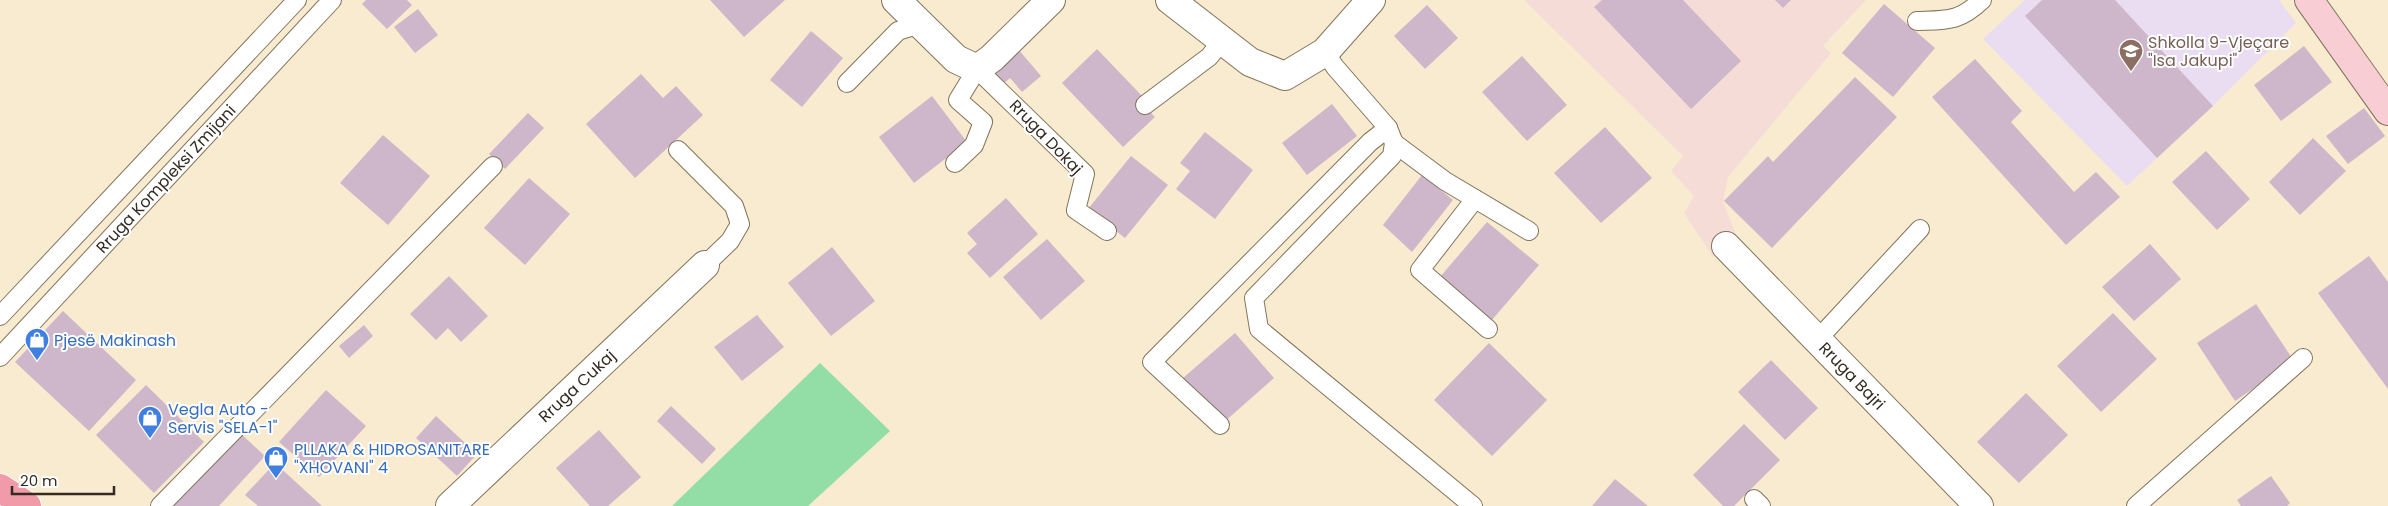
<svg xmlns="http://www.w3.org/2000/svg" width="2388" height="506" font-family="Poppins,sans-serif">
<rect width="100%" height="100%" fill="#f8ebd0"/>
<polygon fill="#f6dcd7" points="1524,0 1866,0 1823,46 1831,53 1728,177 1723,202 1735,232 1713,257 1684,213 1694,196 1671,171 1683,156"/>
<polygon fill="#eaddf1" points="2025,0 2279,0 2296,23 2213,106 2127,186 1983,39"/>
<polygon fill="#93dda6" points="820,363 890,431 808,506 672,506"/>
<g fill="#cfb7cb">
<polygon points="366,0 407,0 412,5 387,29 362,4"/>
<polygon points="710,0 785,0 744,37"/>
<polygon points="1602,0 1683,0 1741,61 1691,109 1594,7"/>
<polygon points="1775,0 1791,0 1783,8"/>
<polygon points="2042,0 2115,0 2213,106 2157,158 2025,16"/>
<polygon points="1884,4 1935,48 1893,97 1842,53"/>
<polygon points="1427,5 1458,38 1425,69 1394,36"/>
<polygon points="418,9 438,35 415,53 394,27"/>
<polygon points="811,31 843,58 802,107 770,80"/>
<polygon points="2304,46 2332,82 2281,121 2254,85"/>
<polygon points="1018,49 1041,76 1022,92 1010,78 1001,86 990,74"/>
<polygon points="1097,49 1144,98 1140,102 1155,117 1123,147 1062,83"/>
<polygon points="1522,56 1567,105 1527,141 1482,92"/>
<polygon points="1975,59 2022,111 2011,122 2074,192 2096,172 2120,197 2066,245 1932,97"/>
<polygon points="641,74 663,98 676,86 703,115 635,178 586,124"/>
<polygon points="1855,77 1897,117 1772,248 1724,201 1768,156 1773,162"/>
<polygon points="932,96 967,142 914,183 879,137"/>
<polygon points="1332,104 1357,136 1307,175 1282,143"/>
<polygon points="2364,108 2385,136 2348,164 2326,136"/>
<polygon points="528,113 544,128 505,169 489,154"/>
<polygon points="1605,127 1652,178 1601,223 1554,173"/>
<polygon points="1205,132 1253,170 1215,219 1176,189 1190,171 1180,163"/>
<polygon points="383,135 430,176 388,225 340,183"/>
<polygon points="2313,138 2346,171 2300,215 2269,182"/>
<polygon points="2206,151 2250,199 2217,230 2172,182"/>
<polygon points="1131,156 1168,185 1125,238 1088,209"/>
<polygon points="1422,175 1453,200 1412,252 1383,225"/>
<polygon points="529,178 570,214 525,265 484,228"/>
<polygon points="1006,198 1038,234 990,278 967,253 977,244 967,233"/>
<polygon points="1487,222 1539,265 1492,320 1440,277"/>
<polygon points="1047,239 1085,281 1041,320 1003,277"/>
<polygon points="2150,244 2181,279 2134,321 2102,287"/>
<polygon points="832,247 875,301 831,336 788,283"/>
<polygon points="2369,256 2388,282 2388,389 2318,293"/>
<polygon points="449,276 488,316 461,342 448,328 436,340 410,314"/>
<polygon points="2256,304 2294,361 2235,401 2197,343"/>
<polygon points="63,311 136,380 89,431 15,362"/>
<polygon points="2113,313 2157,359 2101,412 2057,366"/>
<polygon points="757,315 784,347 742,381 714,347"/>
<polygon points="364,325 373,336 349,358 339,346"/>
<polygon points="1235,333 1274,378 1223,423 1183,378"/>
<polygon points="1489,343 1547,400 1492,456 1434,400"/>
<polygon points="1771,360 1818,408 1785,440 1738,392"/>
<polygon points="146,385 204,442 154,493 96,435"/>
<polygon points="326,390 366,426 319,477 279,442"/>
<polygon points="2026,393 2068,435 2019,483 1977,442"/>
<polygon points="671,406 716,449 702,464 657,421"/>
<polygon points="436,416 477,454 457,476 416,438"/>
<polygon points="1744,424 1780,460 1734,506 1723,506 1693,475"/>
<polygon points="599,430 641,477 608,506 590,506 556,468"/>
<polygon points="240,433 265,456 219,506 171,506"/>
<polygon points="275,463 322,506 258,506 245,495"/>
<polygon points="2271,476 2290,503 2287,506 2241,506 2237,500"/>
<polygon points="1615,479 1648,506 1592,506"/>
</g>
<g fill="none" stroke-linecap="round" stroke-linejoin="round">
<defs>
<g id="lane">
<path d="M1917 21C1947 20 1959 22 1982 0"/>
<polyline points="1325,52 1335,67 1388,128 1394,143 1392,156 1254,298 1259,329 1473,506"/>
<polyline points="847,83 898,31 920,24"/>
<polyline points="1145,105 1209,57 1222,41"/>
<polyline points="1394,143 1445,181 1529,231"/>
<polyline points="678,150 734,206 740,224 730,241 705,265"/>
<polyline points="955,163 974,145 983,122 958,100 977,69 1085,174 1076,210 1107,231"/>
<polyline points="1475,199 1420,270 1488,329"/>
<polyline points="0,316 297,0"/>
<polyline points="1817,340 1920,229"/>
<polyline points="0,357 332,0"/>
<polyline points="1220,425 1152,362 1370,142 1388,128"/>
<polyline points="1754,499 1761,506"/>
<polyline points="160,506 493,166"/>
<polyline points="2136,506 2303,358"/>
</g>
<g id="street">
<polyline points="896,0 956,59 977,69 992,58 1051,0"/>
<polyline points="1170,0 1250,62 1285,76 1325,52 1371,0"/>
<polyline points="1726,246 1979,506"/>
<polyline points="450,506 705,265"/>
</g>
<polyline id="secondary" points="2309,0 2388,111"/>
<polyline id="primary" points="0,488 27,506"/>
</defs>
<use href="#lane" stroke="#80745c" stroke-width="20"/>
<use href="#street" stroke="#80745c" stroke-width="30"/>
<use href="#secondary" stroke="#80745c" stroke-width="30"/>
<use href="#primary" stroke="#fff" stroke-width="30"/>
<use href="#lane" stroke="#fff" stroke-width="18"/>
<use href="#street" stroke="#fff" stroke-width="28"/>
<use href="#secondary" stroke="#f9cdd4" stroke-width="28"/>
<use href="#primary" stroke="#f29ba8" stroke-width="28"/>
</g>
<defs>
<symbol id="school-pin" viewBox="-11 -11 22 30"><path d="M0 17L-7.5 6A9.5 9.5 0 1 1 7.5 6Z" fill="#8d6e63" stroke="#fff"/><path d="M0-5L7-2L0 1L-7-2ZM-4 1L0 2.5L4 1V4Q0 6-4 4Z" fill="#fff"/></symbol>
<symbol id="shop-pin" viewBox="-11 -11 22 30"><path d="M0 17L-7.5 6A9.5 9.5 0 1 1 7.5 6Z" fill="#3f7fe0" stroke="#fff"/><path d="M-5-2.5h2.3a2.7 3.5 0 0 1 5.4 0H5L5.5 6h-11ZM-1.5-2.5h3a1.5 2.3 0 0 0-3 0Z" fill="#fff"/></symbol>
</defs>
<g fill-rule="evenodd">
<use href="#school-pin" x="2117" y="37" width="28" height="38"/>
<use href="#shop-pin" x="23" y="326" width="28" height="38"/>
<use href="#shop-pin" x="136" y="404" width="28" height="38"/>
<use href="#shop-pin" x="262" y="444" width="28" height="38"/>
</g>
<g text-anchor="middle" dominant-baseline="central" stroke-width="4" stroke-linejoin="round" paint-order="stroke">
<g font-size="16" fill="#785e54" stroke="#fff" text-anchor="start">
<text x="2148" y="42">Shkolla 9-Vjeçare<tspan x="2148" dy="18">"Isa Jakupi"</tspan></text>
</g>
<g font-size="16" fill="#312b21" stroke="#fff">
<text transform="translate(1046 137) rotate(46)">Rruga Dokaj</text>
<text transform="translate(166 179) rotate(-47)">Rruga Kompleksi Zmijani</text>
<text transform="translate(1852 376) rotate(46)">Rruga Bajri</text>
<text transform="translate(577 386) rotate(-43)">Rruga Cukaj</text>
</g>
<g font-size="16" fill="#366cbe" stroke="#fff" text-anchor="start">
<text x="54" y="340">Pjesë Makinash</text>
<text x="168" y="409">Vegla Auto -<tspan x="168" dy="18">Servis "SELA-1"</tspan></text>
<text x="294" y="449">PLLAKA &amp; HIDROSANITARE<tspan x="294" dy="18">"XHOVANI" 4</tspan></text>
</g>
</g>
<path d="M12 486v8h102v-8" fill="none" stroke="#312b21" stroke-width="2.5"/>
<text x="20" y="486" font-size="15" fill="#312b21" stroke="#ffffff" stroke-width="4" paint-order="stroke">20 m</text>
</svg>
